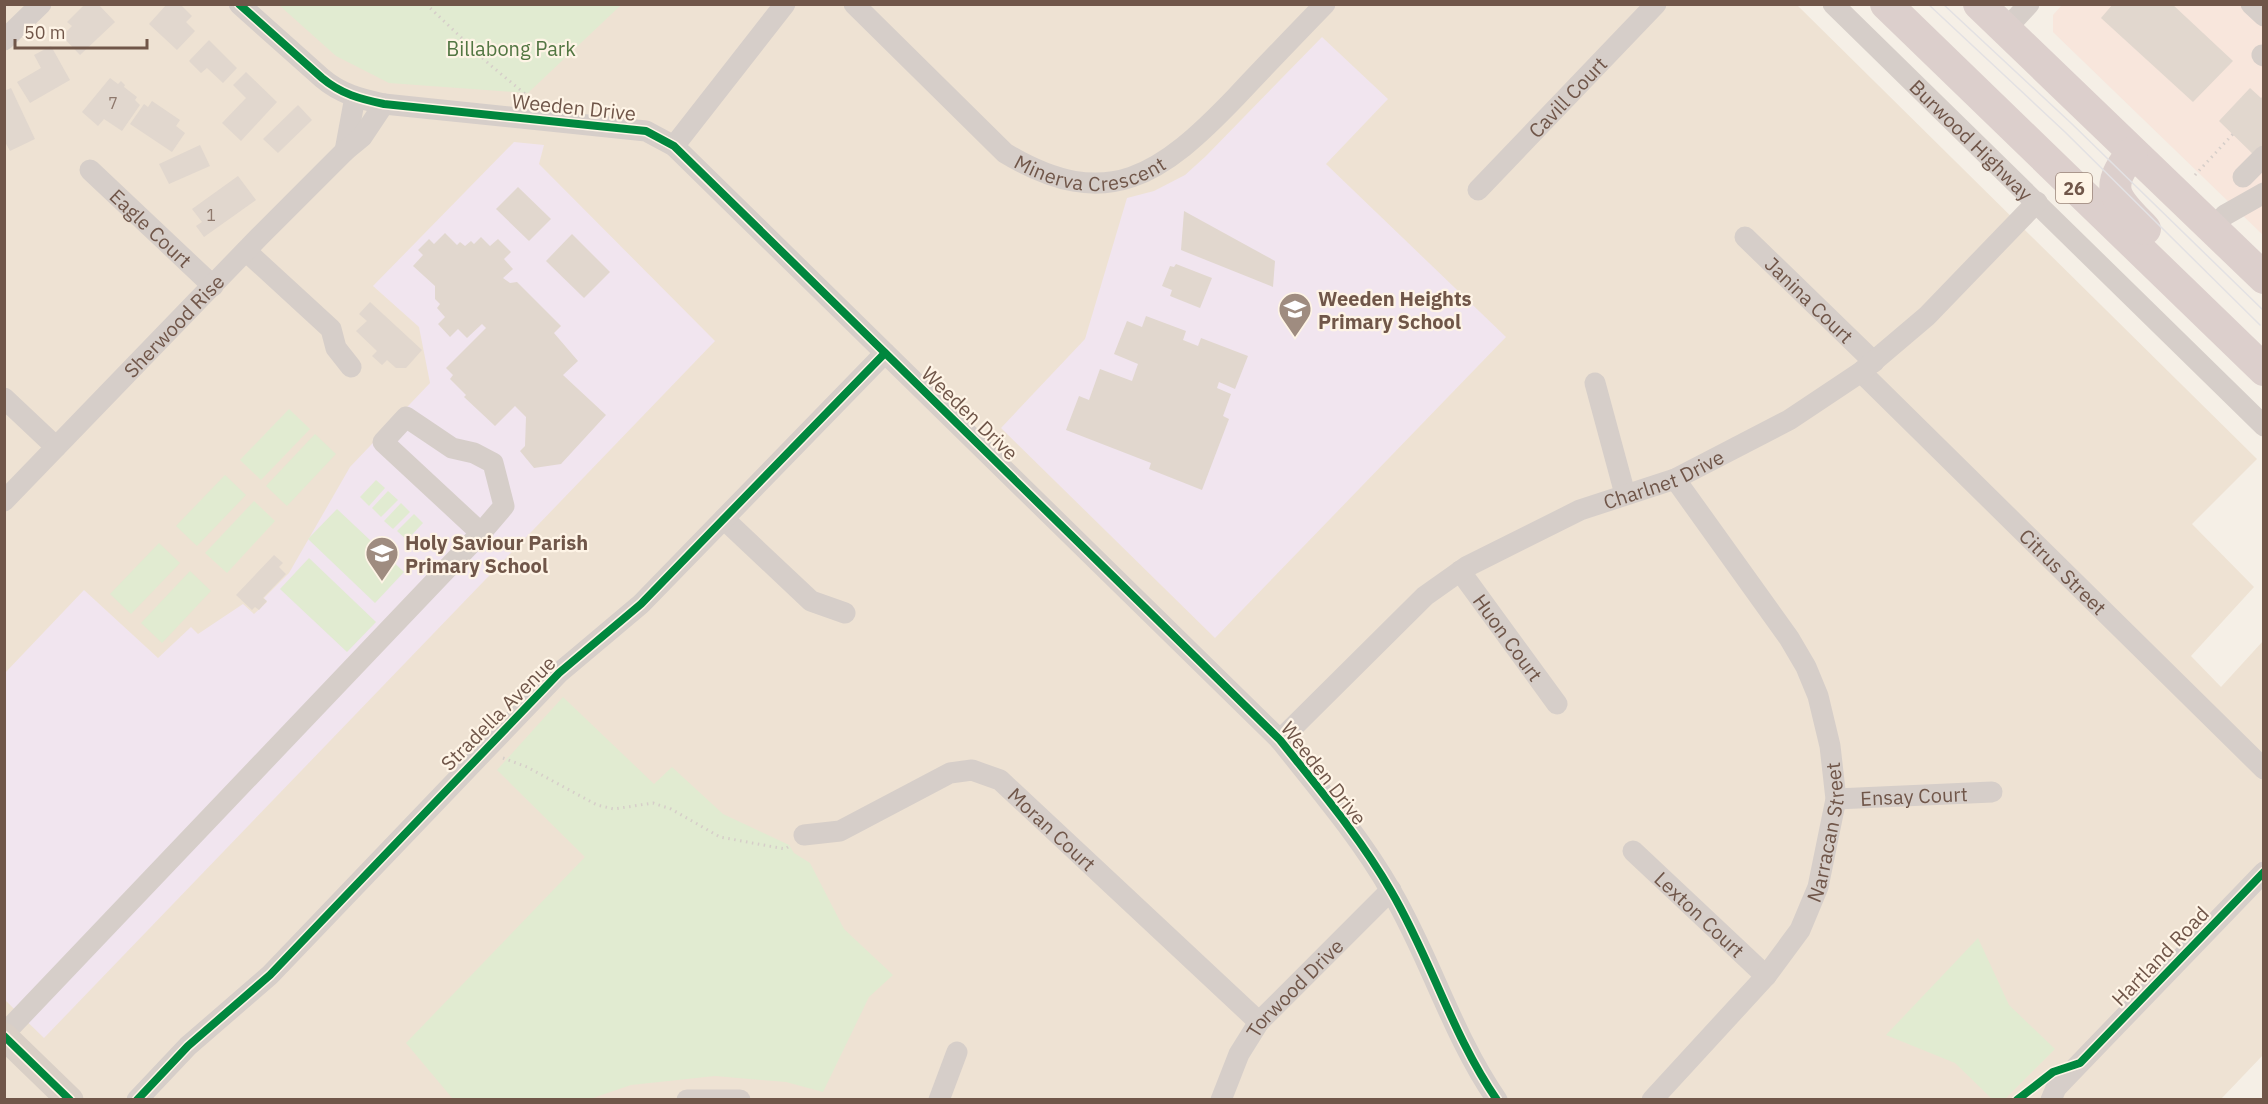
<svg xmlns="http://www.w3.org/2000/svg" width="2268" height="1104" font-family="'IBM Plex Sans',sans-serif">
<rect width="100%" height="100%" fill="#f5efe6"/>
<polygon fill="#eee2d3" points="5,5 1797,5 2257,459 2192,524 2254,587 2191,656 2221,687 2263,641 2263,1055 2221,1099 5,1100"/>
<polygon fill="#f8e6dc" points="2063,4 2263,5 2263,235 2053,32 2053,15"/>
<g fill="#f1e5ef">
<polygon points="1322,37 1388,99 1326,164 1506,337 1215,638 1001,428 1085,339 1127,198 1154,191 1185,175 1206,156"/>
<polygon points="514,142 544,145 539,164 715,341 44,1038 5,1000 4,674 84,590 158,658 191,627 198,634 243,604 254,614 267,602 264,598 289,573 350,467 430,383 419,327 373,286"/>
</g>
<g fill="#e1ebd1">
<polygon points="279,5 621,5 528,93 389,83 336,56"/>
<polygon points="289,409 310,429 261,480 240,460"/>
<polygon points="315,434 336,454 287,506 266,486"/>
<polygon points="225,475 246,495 197,546 176,526"/>
<polygon points="376,480 385,488 369,506 360,497"/>
<polygon points="388,491 398,500 381,517 372,508"/>
<polygon points="254,501 275,521 227,573 205,553"/>
<polygon points="401,503 410,512 393,529 384,521"/>
<polygon points="337,509 404,572 375,603 308,539"/>
<polygon points="414,514 423,523 407,540 397,531"/>
<polygon points="159,543 180,563 131,614 110,594"/>
<polygon points="309,558 376,622 347,652 280,589"/>
<polygon points="190,571 211,591 162,643 141,623"/>
<polygon points="563,697 654,784 672,767 723,814 789,845 794,853 810,863 844,929 893,975 869,997 823,1092 786,1082 715,1076 631,1085 590,1099 453,1099 406,1043 585,857 497,770"/>
<polygon points="1978,938 2009,1005 2055,1049 2005,1099 1992,1099 1955,1063 1886,1035"/>
</g>
<g fill="#e1d7ce">
<polygon points="85,4 98,4 115,22 80,55 62,36 72,26 67,22"/>
<polygon points="167,4 180,4 192,16 186,22 195,31 177,50 149,24"/>
<polygon points="2113,4 2172,4 2233,61 2193,102 2101,18"/>
<polygon points="209,40 237,68 223,83 207,68 201,73 189,61"/>
<polygon points="51,46 70,80 30,103 17,82 41,68 34,55"/>
<polygon points="246,72 277,102 241,141 222,123 246,98 233,85"/>
<polygon points="110,78 118,84 121,81 125,85 124,87 137,97 135,100 140,105 122,131 104,119 98,126 82,112"/>
<polygon points="11,88 35,139 10,151 4,140 4,91"/>
<polygon points="2250,88 2261,98 2264,95 2264,156 2257,158 2219,121"/>
<polygon points="152,101 180,120 176,126 185,133 172,152 130,124 144,104 148,107"/>
<polygon points="298,105 312,120 278,153 263,139"/>
<polygon points="200,145 210,166 169,184 159,164"/>
<polygon points="238,176 256,200 204,237 196,226 202,222 192,209"/>
<polygon points="518,187 551,219 529,241 496,209"/>
<polygon points="1184,211 1275,261 1273,287 1181,250"/>
<polygon points="445,233 457,245 460,242 465,246 471,241 474,244 481,237 490,246 498,239 511,252 504,259 513,269 503,278 510,283 517,282 561,326 554,333 578,361 563,375 606,415 561,464 534,468 520,451 525,446 526,417 515,406 495,426 464,397 466,395 450,379 453,375 446,368 486,328 482,324 467,338 458,329 450,337 438,324 445,317 437,308 440,304 435,299 435,286 413,266 423,255 418,250 429,239 434,244"/>
<polygon points="572,234 610,272 584,298 546,261"/>
<polygon points="1176,264 1212,278 1200,308 1170,296 1172,290 1162,286 1170,266 1174,267"/>
<polygon points="370,302 422,350 406,368 396,368 387,360 382,365 372,356 377,351 356,331 367,321 359,314"/>
<polygon points="1146,316 1186,331 1183,340 1198,346 1201,338 1248,356 1235,389 1219,382 1217,388 1231,394 1223,416 1229,419 1202,490 1149,469 1151,463 1066,430 1079,396 1089,400 1100,369 1132,381 1138,364 1114,354 1127,321 1142,327"/>
<polygon points="274,555 283,563 279,567 286,574 263,598 267,601 259,610 255,607 252,610 236,595"/>
</g>
<g fill="none" stroke-linecap="round" stroke-linejoin="round">
<g stroke="#d6cec9" stroke-width="3" stroke-dasharray="1.5 4.5" stroke-linecap="butt">
<polyline points="426,4 489,64 530,98"/>
<polyline points="2195,175 2233,134"/>
<polyline points="503,758 527,767 597,805 614,809 653,803 671,809 720,837 785,849 788,847"/>
</g>
<g stroke="#d6cec9" stroke-width="21">
<path d="M239 4 322 78C341 94 360 99 384 104L646 131 674 146 1280 740C1319 789 1360 837 1391 891 1431 959 1452 1035 1497 1100"/>
<path id="s1" d="M854 4 1005 153C1108 215 1162 174 1236 97 1265 66 1295 35 1325 4"/>
<path id="s2" d="M1833 4 2264 426"/>
<polyline points="2251,4 2264,16"/>
<polyline points="2005,30 2029,4"/>
<polyline points="4,40 41,4"/>
<polyline points="2262,55 2264,56"/>
<polyline points="674,146 785,4"/>
<polyline points="345,151 355,97"/>
<path id="s3" d="M90 170 213 286"/>
<polyline points="2243,177 2264,156"/>
<path id="s4" d="M1478 190 1656 4"/>
<polyline points="2212,229 2225,215 2264,193"/>
<path id="s5" d="M1745 237 1874 362"/>
<polyline points="246,251 331,329 336,348 351,367"/>
<path id="s6" d="M1861 372 2264 769"/>
<polyline points="1595,383 1625,494"/>
<polyline points="4,398 56,447"/>
<path id="s7" d="M4 501 259 237 345 151 362 137 384 104"/>
<polyline points="724,519 811,601 845,613"/>
<path id="s8" d="M1460 571 1557 704"/>
<path id="s9" d="M1280 740 1425 596 1466 567 1580 510 1675 479 1789 420 1861 372 1927 316 2037 202"/>
<path id="s10" d="M1836 799 1992 792"/>
<path id="s11" d="M804 835 840 831 950 773 972 770 1000 780 1259 1022"/>
<path id="s12" d="M1633 851 1766 976"/>
<polyline points="4,1034 481,533 504,506 493,463 474,453 452,448 406,417 383,442 481,533"/>
<polyline points="137,1100 188,1046 270,975 559,673 641,604 885,353"/>
<polyline points="687,1100 740,1100"/>
<polyline points="939,1100 957,1052"/>
<path id="s13" d="M1221 1100 1239 1054 1259 1022 1391 890"/>
<path id="s14" d="M1652 1100 1766 976 1800 930 1818 887 1836 799 1830 746 1818 696 1806 667 1789 638 1675 479"/>
<polyline points="2051,1100 2056,1088 2080,1063 2264,872"/>
</g>
<polyline stroke="#d9cfc6" stroke-width="27" points="4,1036 70,1100"/>
<g stroke="#dccfcc" stroke-width="32">
<polyline points="1886,4 2264,370"/>
<polyline points="1979,4 2264,278"/>
<path d="M2132 153C2102 190 2116 199 2145 229"/>
</g>
<g stroke="#e3e1e3" stroke-width="1.5">
<polyline points="1928,4 2065,132 2260,325"/>
<polyline points="1943,4 2072,124 2264,311"/>
</g>
<defs>
<g id="cycleway">
<path d="M239 4 322 78C341 94 360 99 384 104L646 131 674 146 1280 740C1319 789 1360 837 1391 891 1431 959 1452 1035 1497 1100"/>
<polyline points="4,1036 70,1100"/>
<polyline points="137,1100 188,1046 270,975 559,673 641,604 885,353"/>
<polyline points="2017,1100 2053,1072 2080,1063 2264,872"/>
</g>
</defs>
<use href="#cycleway" stroke="#fef4e6" stroke-width="11"/>
<use href="#cycleway" stroke="#00873e" stroke-width="8"/>
</g>
<defs>
<symbol id="school-pin" viewBox="-11 -11 22 30"><path d="M0 17L-7.5 6A9.5 9.5 0 1 1 7.5 6Z" fill="#9f8c80" stroke="#fef4e6"/><path d="M0-5L7-2L0 1L-7-2ZM-4 1L0 2.5L4 1V4Q0 6-4 4Z" fill="#fff"/></symbol>
</defs>
<g fill-rule="evenodd">
<use href="#school-pin" x="1276" y="290" width="38" height="52"/>
<use href="#school-pin" x="363" y="534" width="38" height="52"/>
</g>
<g text-anchor="middle" dominant-baseline="central" stroke-width="4.5" stroke-linejoin="round" paint-order="stroke">
<g font-size="16" fill="#8e786c">
<text x="113" y="103">7</text>
<text x="211" y="215">1</text>
</g>
<rect fill="#fef4e6" stroke="#9b8578" stroke-width="1.5" x="2056" y="173" width="36" height="30" rx="4.5"/>
<g font-size="18" font-weight="bold" fill="#705649">
<text x="2074" y="188">26</text>
</g>
<g font-size="20" fill="#527642" stroke="#fef4e6">
<text x="511" y="48">Billabong Park</text>
</g>
<g font-size="20" fill="#705649" stroke="#fef4e6">
<text stroke="none"><textPath href="#s4" startOffset="129">Cavill Court</textPath></text>
<text transform="translate(574 107) rotate(6)">Weeden Drive</text>
<text stroke="none"><textPath href="#s2" startOffset="194">Burwood Highway</textPath></text>
<text stroke="none"><textPath href="#s1" startOffset="303">Minerva Crescent</textPath></text>
<text stroke="none"><textPath href="#s3" startOffset="84">Eagle Court</textPath></text>
<text stroke="none"><textPath href="#s5" startOffset="90">Janina Court</textPath></text>
<text stroke="none"><textPath href="#s7" startOffset="244">Sherwood Rise</textPath></text>
<text transform="translate(970 413) rotate(44)">Weeden Drive</text>
<text stroke="none"><textPath href="#s9" startOffset="471">Charlnet Drive</textPath></text>
<text stroke="none"><textPath href="#s6" startOffset="284">Citrus Street</textPath></text>
<text stroke="none"><textPath href="#s8" startOffset="82">Huon Court</textPath></text>
<text transform="translate(498 713) rotate(-45)">Stradella Avenue</text>
<text transform="translate(1324 773) rotate(52)">Weeden Drive</text>
<text stroke="none"><textPath href="#s10" startOffset="78">Ensay Court</textPath></text>
<text stroke="none"><textPath href="#s11" startOffset="284">Moran Court</textPath></text>
<text stroke="none"><textPath href="#s14" startOffset="328">Narracan Street</textPath></text>
<text stroke="none"><textPath href="#s12" startOffset="92">Lexton Court</textPath></text>
<text transform="translate(2160 956) rotate(-46)">Hartland Road</text>
<text stroke="none"><textPath href="#s13" startOffset="136">Torwood Drive</textPath></text>
</g>
<g font-size="20" font-weight="bold" fill="#705649" stroke="#fef4e6" text-anchor="start">
<text x="1318" y="298">Weeden Heights<tspan x="1318" dy="23">Primary School</tspan></text>
<text x="405" y="542">Holy Saviour Parish<tspan x="405" dy="23">Primary School</tspan></text>
</g>
</g>
<rect width="2268" height="1104" fill="none" stroke="#705649" stroke-width="12"/>
<path d="M15 39v9h132v-9" fill="none" stroke="#705649" stroke-width="3"/>
<text x="24" y="39" font-size="18" fill="#705649" stroke="#fef4e6" stroke-width="4.5" paint-order="stroke">50 m</text>
</svg>
